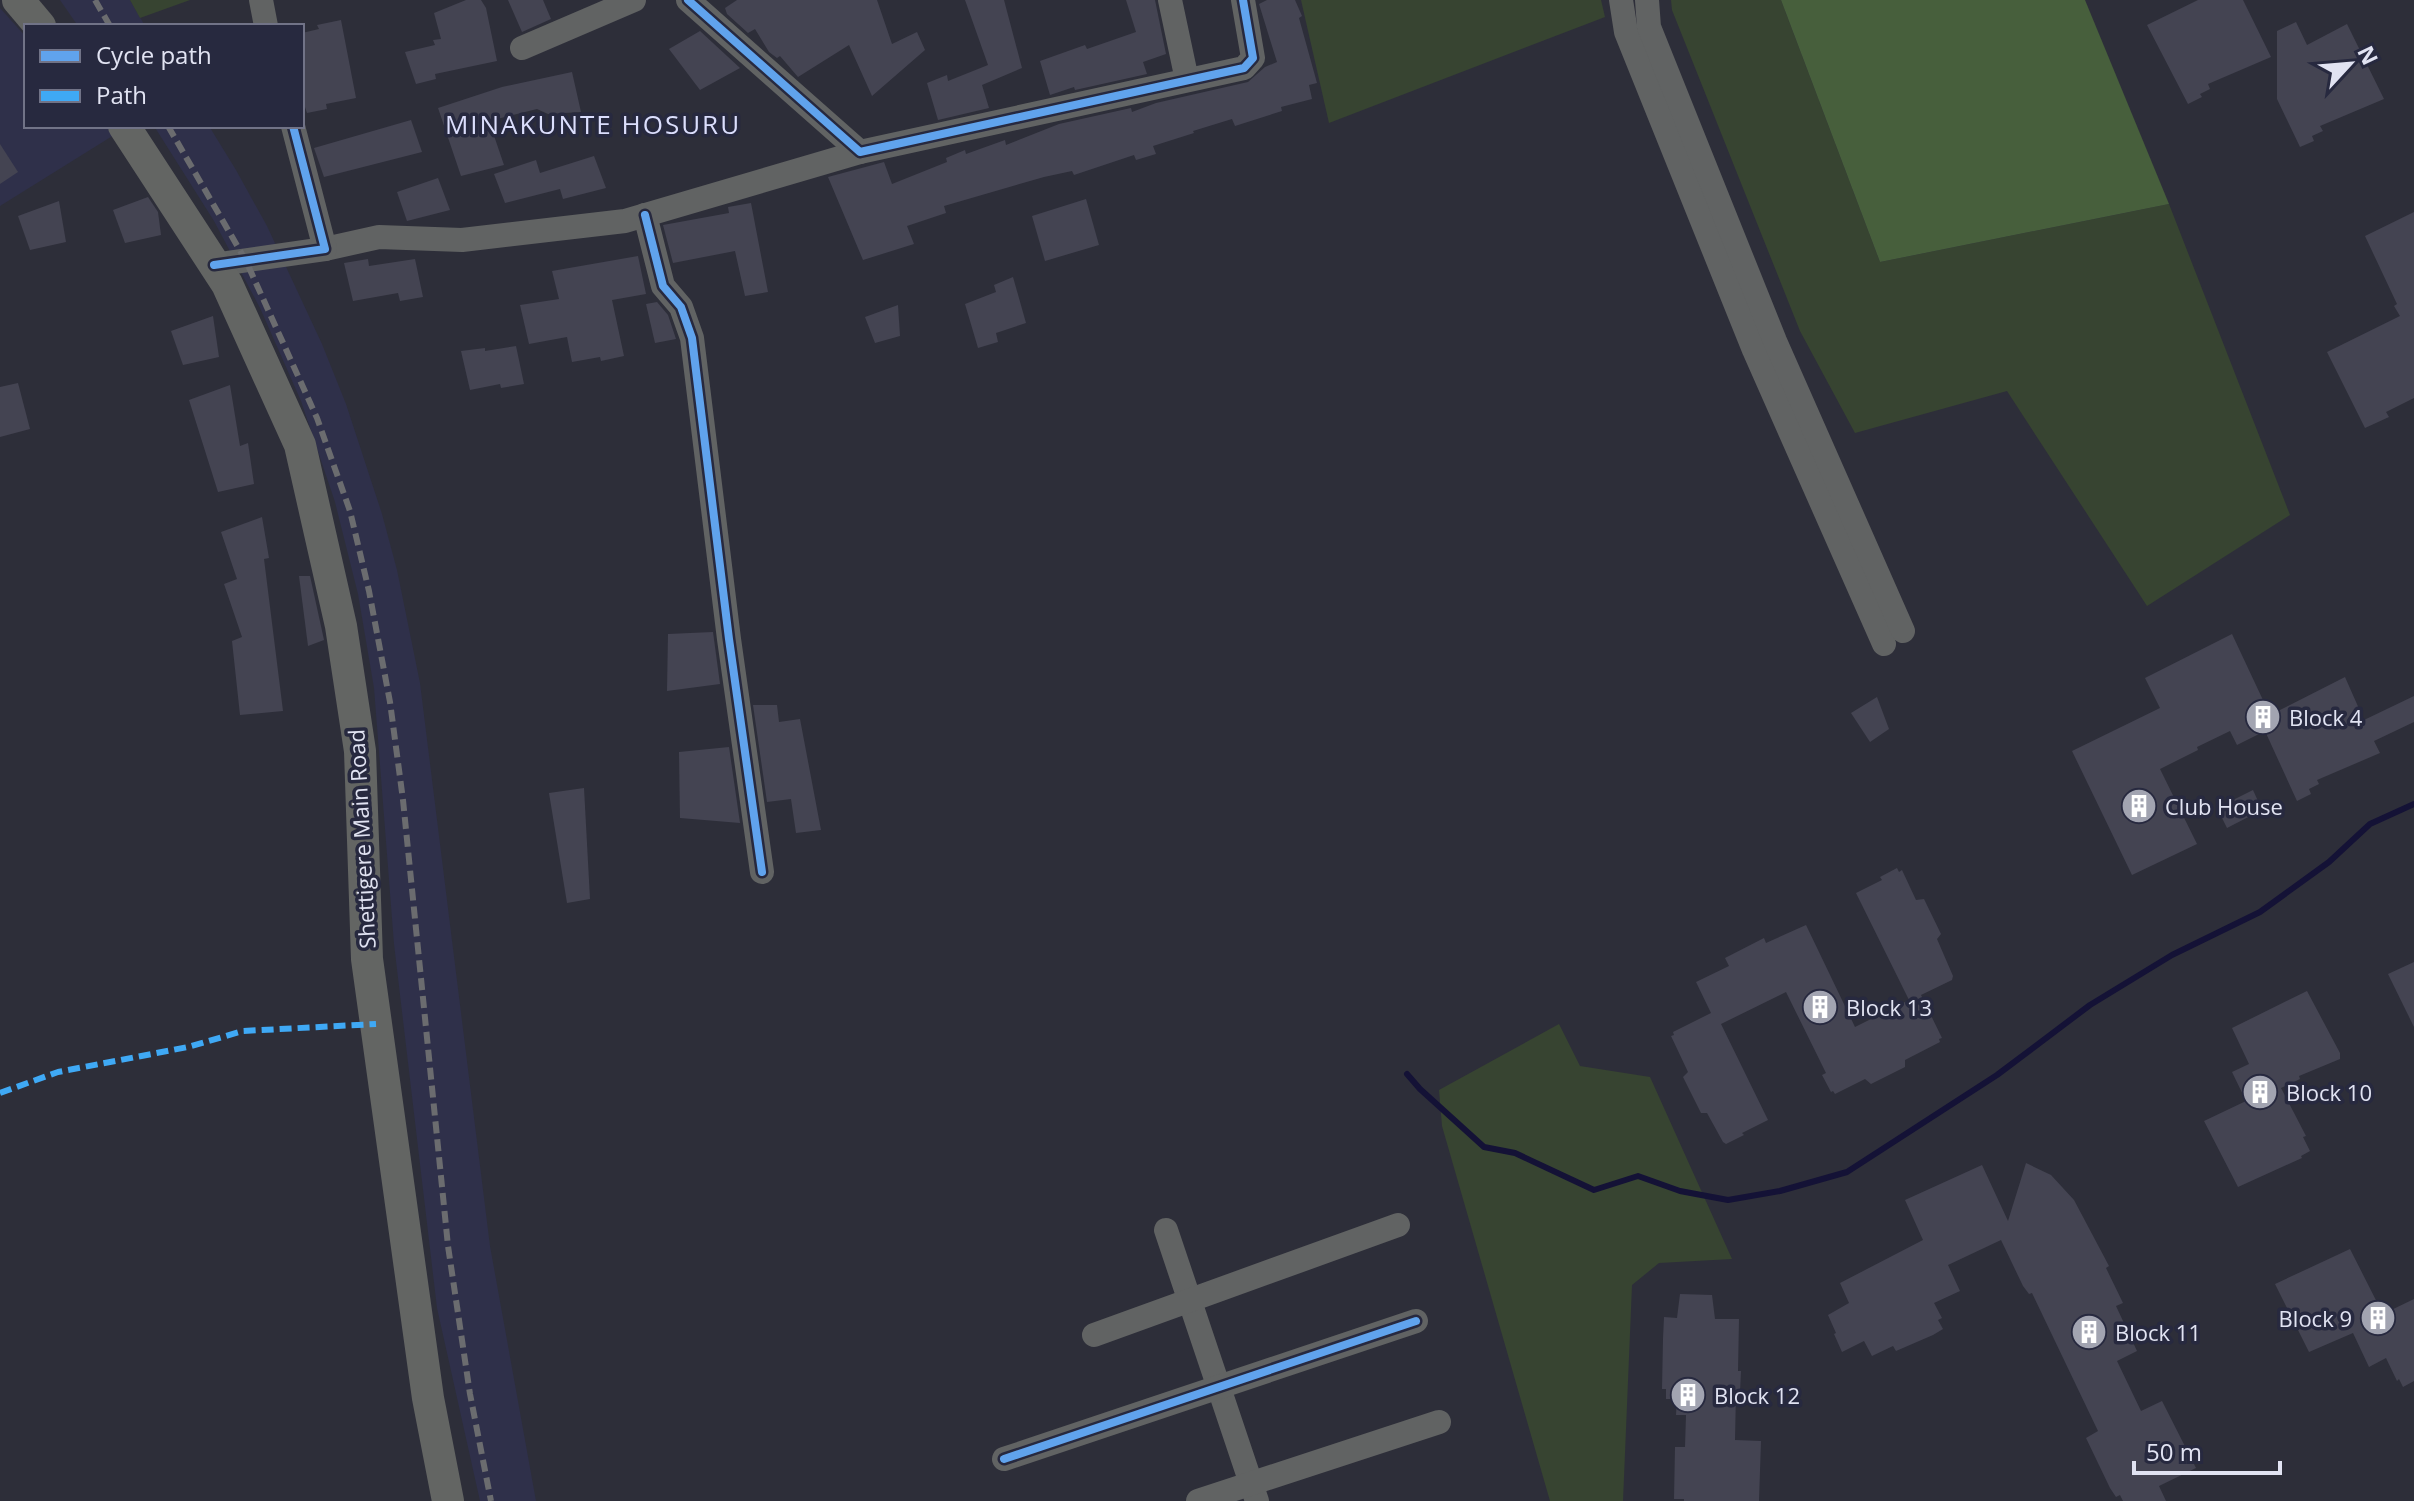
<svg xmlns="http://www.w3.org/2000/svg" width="2414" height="1501" font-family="'Open Sans',sans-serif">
<rect width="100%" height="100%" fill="#2d2e39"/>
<g fill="#2f304a">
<polygon points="60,0 130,0 145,26 78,26"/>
<polygon points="0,8 26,37 26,126 106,126 114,135 0,206"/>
<polygon points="154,126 209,126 236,170 267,226 322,344 346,404 382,514 397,570 420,683 490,1246 536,1501 480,1501 437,1308 394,944 374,688 358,594 335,502 301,401 260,308 214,221"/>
</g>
<g fill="#374431">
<polygon points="130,0 190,0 140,18"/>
<polygon points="1301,0 1601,0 1605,17 1329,123"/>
<polygon points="1671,0 1781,0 1880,262 2169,204 2290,515 2147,606 2007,391 1855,433 1800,331 1672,10"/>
<polygon points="1559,1024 1580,1066 1650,1077 1732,1259 1659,1263 1632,1285 1623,1501 1550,1501 1442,1126 1439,1090"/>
</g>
<polygon fill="#475f3c" points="1781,0 2085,0 2169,204 1880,262"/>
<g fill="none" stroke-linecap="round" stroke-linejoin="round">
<polyline stroke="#141236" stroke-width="6" points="1407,1074 1420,1089 1484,1147 1515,1153 1594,1190 1638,1176 1680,1191 1728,1200 1780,1191 1847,1172 1997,1075 2090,1005 2172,955 2260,912 2329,862 2370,824 2414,804"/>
</g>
<g fill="#444452">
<polygon points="466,0 481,0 486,8 497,61 435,74 436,79 416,84 405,52 435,45 433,40 441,39 434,13"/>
<polygon points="508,0 543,0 551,19 522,32"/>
<polygon points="737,0 877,0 892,44 917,32 925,50 872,96 849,45 798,77 780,56 777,58 769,52 755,29 748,33 727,14 725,8"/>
<polygon points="965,0 1004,0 1022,68 982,85 989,108 938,120 927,83 947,75 948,81 988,65"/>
<polygon points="1126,0 1155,0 1166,54 1143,62 1147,74 1075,90 1074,87 1050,95 1040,61 1085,45 1087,49 1136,32"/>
<polygon points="1267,0 1295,0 1302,16 1299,18 1317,83 1309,85 1312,99 1281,107 1282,111 1235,126 1232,119 1193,131 1194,133 1153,146 1156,154 1136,160 1134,155 1074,175 1072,171 1044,177 944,206 946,213 907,226 914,244 863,260 828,177 884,162 892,184 947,162 946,158 965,150 966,154 1005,140 1006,145 1059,124 1131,108 1132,112 1156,103 1248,82 1265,67 1277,62 1259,4"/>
<polygon points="2198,0 2243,0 2271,57 2208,84 2210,89 2200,94 2202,97 2188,104 2147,25"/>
<polygon points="341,20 356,98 326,104 327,109 307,113 302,98 302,33 319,29 317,25"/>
<polygon points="2296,22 2307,45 2347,24 2384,99 2320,126 2323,131 2312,136 2314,141 2300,147 2277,99 2277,31"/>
<polygon points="700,31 740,68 700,90 669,49"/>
<polygon points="572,72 581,112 548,114 537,109 489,121 504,165 461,176 438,108 502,87"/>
<polygon points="411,120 422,152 324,177 314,148"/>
<polygon points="0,144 18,172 0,184"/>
<polygon points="594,156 606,188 563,199 560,189 505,203 494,174 536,160 540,173"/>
<polygon points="438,178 450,210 407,221 397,192"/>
<polygon points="148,197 158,212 161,235 125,243 113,210"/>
<polygon points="1086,199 1099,245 1045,261 1032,216"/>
<polygon points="59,201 66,242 30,250 18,216"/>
<polygon points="751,203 768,292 745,296 735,251 673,263 663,225 729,213 728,207"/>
<polygon points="2414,212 2414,398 2386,412 2389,417 2365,428 2327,352 2400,316 2394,306 2397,304 2365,236"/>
<polygon points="638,256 646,294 612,300 624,356 601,361 600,357 572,362 567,337 529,344 520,305 559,299 552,271"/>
<polygon points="368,259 369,266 415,259 423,297 400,301 398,293 353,301 344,263"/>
<polygon points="1013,277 1026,323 996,333 998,342 978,348 965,304 996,292 994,285"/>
<polygon points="657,302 668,315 676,339 655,343 646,304"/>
<polygon points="898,305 900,336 875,343 865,317"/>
<polygon points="213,316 219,357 183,365 171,331"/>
<polygon points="516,346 524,384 501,388 500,384 470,390 461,351 485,348 485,351"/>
<polygon points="18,383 30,429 0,437 0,387"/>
<polygon points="230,385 240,446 248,443 254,484 218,492 189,400"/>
<polygon points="262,517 269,558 264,559 283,711 240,715 232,641 242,637 224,584 237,579 221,532"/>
<polygon points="299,576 310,576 324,640 308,646"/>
<polygon points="713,632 720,684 667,691 668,634"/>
<polygon points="2232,634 2270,715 2345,677 2364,720 2414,696 2414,722 2374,741 2380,753 2317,780 2319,784 2309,789 2311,794 2297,801 2265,731 2237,745 2230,731 2197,747 2198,750 2160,769 2197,844 2132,875 2072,751 2160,708 2145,678"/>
<polygon points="1877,697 1889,729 1870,742 1851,713"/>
<polygon points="753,705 777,705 779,722 800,719 821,830 796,833 791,799 767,802"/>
<polygon points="729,747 740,823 680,818 679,752"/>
<polygon points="584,788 590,899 567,903 549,793"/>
<polygon points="2253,790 2262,810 2227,828 2217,808"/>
<polygon points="1897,868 1899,872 1902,870 1916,900 1924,899 1941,934 1937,939 1953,976 1952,980 1921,995 1942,1038 1939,1039 1940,1042 1905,1060 1905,1067 1871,1084 1865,1079 1835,1094 1833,1091 1831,1092 1822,1075 1826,1073 1786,992 1721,1024 1768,1120 1742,1133 1744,1135 1726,1144 1723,1142 1707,1113 1701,1113 1683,1077 1688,1072 1671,1036 1674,1035 1673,1032 1711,1013 1696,982 1729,966 1725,958 1764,938 1766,943 1806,925 1855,1027 1909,1000 1856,893 1882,880 1880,877"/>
<polygon points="2414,962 2414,1027 2388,974"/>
<polygon points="2307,991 2340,1053 2340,1059 2299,1076 2300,1079 2281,1088 2306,1136 2303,1137 2310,1151 2301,1156 2302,1158 2238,1187 2204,1121 2246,1101 2232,1072 2249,1064 2232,1028"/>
<polygon points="2026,1163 2051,1175 2074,1200 2109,1266 2106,1268 2123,1303 2116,1306 2137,1351 2117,1361 2141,1411 2162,1401 2196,1468 2159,1486 2166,1501 2123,1501 2120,1495 2116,1497 2110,1488 2086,1438 2098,1431 2032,1293 2029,1294 2023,1286 2001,1240 1948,1265 1960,1291 1934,1303 1942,1318 1938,1320 1943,1329 1933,1335 1896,1351 1893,1346 1872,1356 1864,1341 1842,1352 1834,1334 1836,1333 1828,1315 1849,1303 1840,1283 1923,1240 1905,1200 1982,1165 2008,1221"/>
<polygon points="2350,1249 2383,1314 2414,1299 2414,1381 2403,1387 2399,1379 2397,1381 2386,1358 2369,1367 2353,1333 2309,1352 2275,1284"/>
<polygon points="1680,1294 1712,1295 1715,1319 1739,1319 1738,1371 1741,1371 1740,1392 1736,1392 1735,1440 1761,1441 1759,1501 1684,1501 1684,1499 1674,1499 1675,1447 1685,1447 1686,1415 1676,1415 1677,1399 1666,1399 1666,1389 1662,1389 1663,1339 1664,1317 1677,1318"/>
</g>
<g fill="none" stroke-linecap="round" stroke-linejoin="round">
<g stroke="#616363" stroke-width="24">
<polyline points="261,0 266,26"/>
<polyline points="688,0 860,152 1244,68 1253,58 1243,0"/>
<polyline points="1170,0 1187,80"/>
<polyline points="1621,0 1626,32 1754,350 1884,644"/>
<polyline points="1647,0 1649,27 1775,341 1903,631"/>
<polyline points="522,48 634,0"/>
<polyline points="645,215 663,286 681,307 692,338 729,639 762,872"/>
<polyline points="325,249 379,237 462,240 625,221 860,152"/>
<polyline points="214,265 325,249 293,126"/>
<polyline points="1166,1230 1257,1501"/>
<polyline points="1094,1335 1398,1225"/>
<polyline points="1004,1459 1416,1321"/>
<polyline points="1198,1501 1439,1422"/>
</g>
<g stroke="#636563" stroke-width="32">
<polyline points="18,0 40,26"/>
<polyline points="124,126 227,284 300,445 341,626 360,751 367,959 428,1398 448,1501"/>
</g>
<g stroke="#6b6c6f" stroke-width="6" stroke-dasharray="12 6" stroke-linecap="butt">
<polyline points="95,0 110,26"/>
<polyline points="168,126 246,261 317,418 350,511 369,591 390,702 403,800 448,1246 470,1394 491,1501"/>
</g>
<polyline stroke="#3fa9f5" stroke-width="6" stroke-dasharray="12 6" stroke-linecap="butt" points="0,1093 58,1072 188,1047 243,1031 376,1024"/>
<defs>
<g id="cycleway">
<polyline points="688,0 860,152 1244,68 1253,58 1243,0"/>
<polyline points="645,215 663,286 681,307 692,338 729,639 762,872"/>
<polyline points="214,265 325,249 293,126"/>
<polyline points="1004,1459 1416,1321"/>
</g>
</defs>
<use href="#cycleway" stroke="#27293f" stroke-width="13"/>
<use href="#cycleway" stroke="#60a3ed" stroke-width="8"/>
</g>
<defs>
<symbol id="building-disc" viewBox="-11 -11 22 22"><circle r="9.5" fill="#a2a4b1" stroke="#27293f"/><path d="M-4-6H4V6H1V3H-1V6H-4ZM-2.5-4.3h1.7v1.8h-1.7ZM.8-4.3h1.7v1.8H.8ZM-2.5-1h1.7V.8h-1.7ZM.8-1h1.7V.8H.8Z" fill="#fff"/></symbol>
</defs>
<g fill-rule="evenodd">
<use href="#building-disc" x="2243" y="697" width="40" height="40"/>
<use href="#building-disc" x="2119" y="786" width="40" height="40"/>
<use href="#building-disc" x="1800" y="987" width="40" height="40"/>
<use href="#building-disc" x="2240" y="1072" width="40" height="40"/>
<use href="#building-disc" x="2358" y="1298" width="40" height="40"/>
<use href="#building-disc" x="2069" y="1312" width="40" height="40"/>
<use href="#building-disc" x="1668" y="1375" width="40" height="40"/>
</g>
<g text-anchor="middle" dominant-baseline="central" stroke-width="7" stroke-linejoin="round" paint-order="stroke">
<g font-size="22" fill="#e1e3f2" stroke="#27293f" text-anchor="start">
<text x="2289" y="717">Block 4</text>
<text x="2165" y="806">Club House</text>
<text x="1846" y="1007">Block 13</text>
<text x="2286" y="1092">Block 10</text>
<text x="2352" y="1318" text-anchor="end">Block 9</text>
<text x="2115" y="1332">Block 11</text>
<text x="1714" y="1395">Block 12</text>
</g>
<g font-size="22" fill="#e1e3f2" stroke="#27293f">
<text transform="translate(361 839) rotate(-93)">Shettigere Main Road</text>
</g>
<g font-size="26" letter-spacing="2" fill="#dbdefc" stroke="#27293f">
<text x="593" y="124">MINAKUNTE HOSURU</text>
</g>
</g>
<rect x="24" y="24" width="280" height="104" fill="#27293f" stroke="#717387" stroke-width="2"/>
<rect x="40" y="50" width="40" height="12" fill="#60a3ed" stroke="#717387" stroke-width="2"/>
<text x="96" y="64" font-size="24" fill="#e1e3f2">Cycle path</text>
<rect x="40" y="90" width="40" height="12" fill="#3fa9f5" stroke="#717387" stroke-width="2"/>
<text x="96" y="104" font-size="24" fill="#e1e3f2">Path</text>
<g transform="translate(2350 64) rotate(64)" stroke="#27293f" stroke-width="6" paint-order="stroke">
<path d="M0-6L14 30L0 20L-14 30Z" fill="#e1e3f2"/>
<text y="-12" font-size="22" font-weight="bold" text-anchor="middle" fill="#e1e3f2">N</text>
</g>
<path d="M2134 1461v12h146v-12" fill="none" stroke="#e1e3f2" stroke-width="4"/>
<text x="2146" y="1461" font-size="24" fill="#e1e3f2" stroke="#27293f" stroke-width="6" paint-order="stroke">50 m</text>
</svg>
